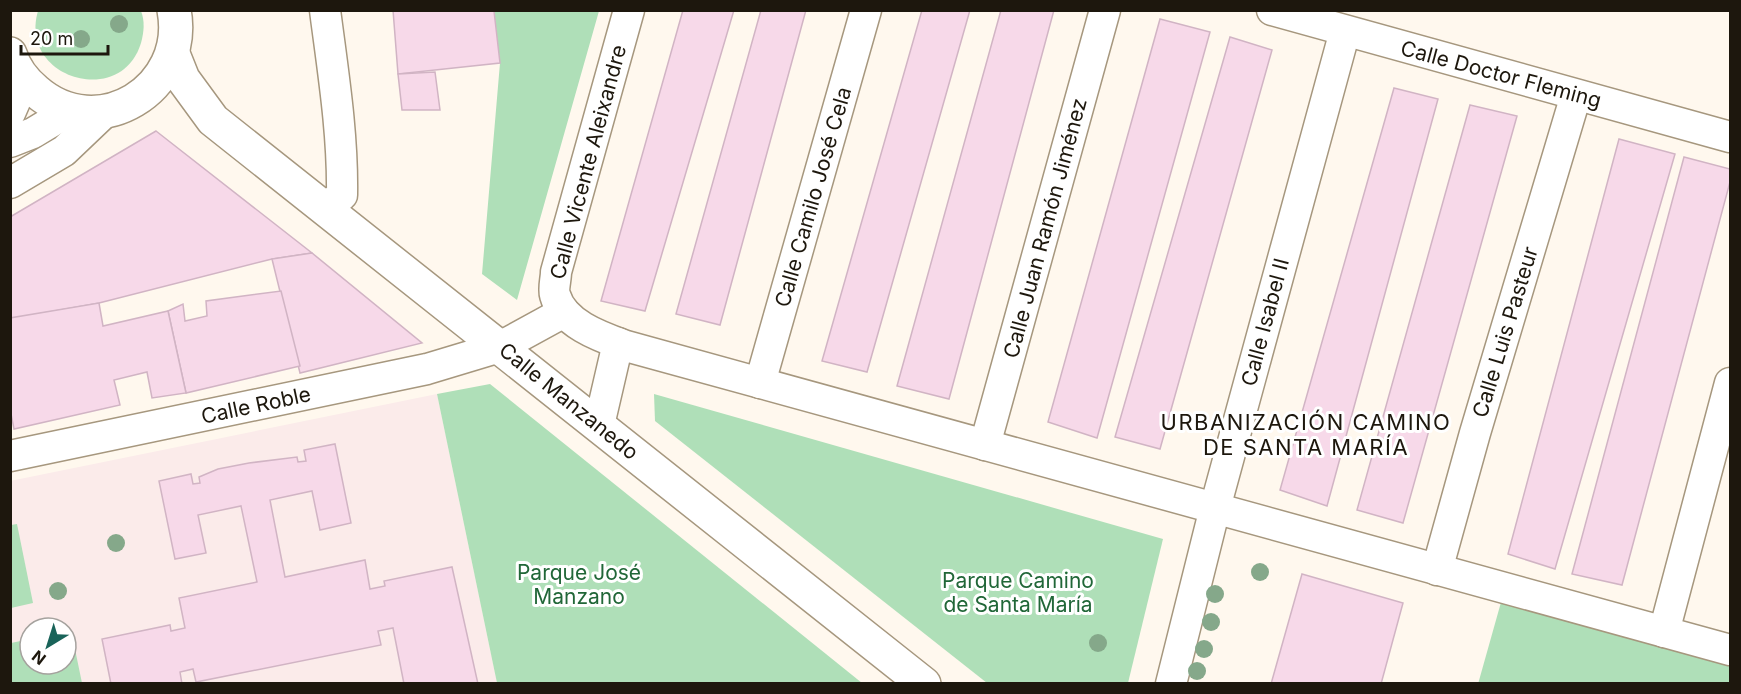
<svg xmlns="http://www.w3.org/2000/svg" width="1741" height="694" font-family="Inter,sans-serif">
<rect width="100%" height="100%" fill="#fff8ee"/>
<path fill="#fbebea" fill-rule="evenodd" d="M437 394 497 683H11L10 481ZM30 628H66V664H30Z"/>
<g fill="#afdfb8">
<path d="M141 11C145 21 144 32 141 43 121 109 18 78 38 11Z"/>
<polygon points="494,11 599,11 517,300 482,274 500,63"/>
<polygon points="490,384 862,683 497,683 437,394"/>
<polygon points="654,394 1163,539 1128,683 987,683 655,421"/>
<polygon points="17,524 33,603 11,608 11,525"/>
<polygon points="1505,588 1730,650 1730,683 1478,684"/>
<polygon points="71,630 82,683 11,683 11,643 30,639 30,664 66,664 66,631"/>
</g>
<g fill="#f7d9e9" stroke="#d1b4c4" stroke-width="1.5">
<polygon points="393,10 494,11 500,63 398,74"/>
<polygon points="683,10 734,10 645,311 601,301"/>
<polygon points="761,10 806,10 720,325 676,314"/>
<polygon points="922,10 970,10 867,372 822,361"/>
<polygon points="1001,10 1054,10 949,399 897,386"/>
<polygon points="1160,19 1210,32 1097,438 1048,422"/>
<polygon points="1230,37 1272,50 1160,449 1115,437"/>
<polygon points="435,72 440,110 402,110 398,74"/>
<polygon points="1394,88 1438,99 1327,506 1280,490"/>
<polygon points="1470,105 1517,116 1403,523 1357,510"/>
<polygon points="156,131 312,253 272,259 99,303 10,319 10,217"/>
<polygon points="1619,139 1675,154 1555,569 1508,554"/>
<polygon points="1684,157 1730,169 1730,182 1622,585 1572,574"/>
<polygon points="312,253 422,343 300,373 272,259"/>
<polygon points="281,291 300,366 186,393 168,311 183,304 185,321 207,316 206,301"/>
<polygon points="99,303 103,326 168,311 186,393 152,398 147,372 114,380 120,405 14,429 10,409 10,318"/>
<polygon points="335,444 351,523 320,530 312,491 270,500 285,577 365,560 370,589 385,586 384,581 452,567 478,684 404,684 393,628 378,631 381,645 196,682 193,669 180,672 182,684 111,684 102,639 170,625 171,631 185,628 179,598 257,582 241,506 198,515 206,553 175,559 159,481 191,474 193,484 200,483 199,477 218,469 249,463 297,457 298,462 306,461 304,450"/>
<polygon points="1302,574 1403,603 1381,684 1271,684"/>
</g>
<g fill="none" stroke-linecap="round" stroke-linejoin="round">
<defs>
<g id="minor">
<path d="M325 10C333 72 343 133 342 195L326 208"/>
<path d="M629 10 556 272C556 279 553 289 555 295 563 324 601 337 626 346L1730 650"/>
<polyline points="1272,10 1730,137"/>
<polyline points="10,113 24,81"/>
<polyline points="10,142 33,133 71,110"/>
<polyline points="10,183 64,151 106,111"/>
<polyline points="760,383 866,10"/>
<polyline points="599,425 618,343"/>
<polyline points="985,445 1105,10"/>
<polyline points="10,456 427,369 500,347 564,312"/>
<polyline points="1437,570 1475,433 1576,95"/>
<polyline points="1664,632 1730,383"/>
<polyline points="1171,684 1215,508 1345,31"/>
</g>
<g id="major">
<path d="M10 54C15 70 24 81 36 91 98 145 189 89 174 10"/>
<polyline points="173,54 183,79 213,120 924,684"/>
</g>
</defs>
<use href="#minor" stroke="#a6977e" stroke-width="33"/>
<use href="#major" stroke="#a6977e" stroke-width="36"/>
<use href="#minor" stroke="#fff" stroke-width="30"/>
<use href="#major" stroke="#fff" stroke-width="33"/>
</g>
<g fill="#85a88a">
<circle cx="119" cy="24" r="9"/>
<circle cx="81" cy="39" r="9"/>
<circle cx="116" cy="543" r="9"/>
<circle cx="1260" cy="572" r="9"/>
<circle cx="58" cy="591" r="9"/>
<circle cx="1215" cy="594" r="9"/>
<circle cx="1211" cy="622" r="9"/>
<circle cx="1098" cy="643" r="9"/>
<circle cx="1204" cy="649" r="9"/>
<circle cx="1197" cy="671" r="9"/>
</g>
<g text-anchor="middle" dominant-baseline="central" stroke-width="6" stroke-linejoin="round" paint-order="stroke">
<g font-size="21" fill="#1d170d" stroke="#fff">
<text transform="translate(1501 74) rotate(15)">Calle Doctor Fleming</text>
<text transform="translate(588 162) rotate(-75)">Calle Vicente Aleixandre</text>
<text transform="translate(813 197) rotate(-74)">Calle Camilo José Cela</text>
<text transform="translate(1045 228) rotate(-75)">Calle Juan Ramón Jiménez</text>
<text transform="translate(1265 322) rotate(-75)">Calle Isabel II</text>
<text transform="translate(1505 332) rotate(-73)">Calle Luis Pasteur</text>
<text transform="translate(569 401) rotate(39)">Calle Manzanedo</text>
<text transform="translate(256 405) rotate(-12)">Calle Roble</text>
</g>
<g font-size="21" fill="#216738" stroke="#fff">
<text x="579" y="572">Parque José<tspan x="579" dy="24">Manzano</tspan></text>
<text x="1018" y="580">Parque Camino<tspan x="1018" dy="24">de Santa María</tspan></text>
</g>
<g font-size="22" letter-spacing="1.5" fill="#1d170d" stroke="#fff">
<text x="1306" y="422">URBANIZACIÓN CAMINO<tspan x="1306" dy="25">DE SANTA MARÍA</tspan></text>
</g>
</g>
<rect width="1741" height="694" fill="none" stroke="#1d170d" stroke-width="24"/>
<g transform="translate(48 646) rotate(218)"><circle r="28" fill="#ffffff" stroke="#a5a29e" stroke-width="1.5"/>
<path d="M0-4.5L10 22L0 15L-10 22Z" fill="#196359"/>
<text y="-9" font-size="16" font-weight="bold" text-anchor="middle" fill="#1d170d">N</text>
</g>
<path d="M21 45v9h87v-9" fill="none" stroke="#1d170d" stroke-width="3"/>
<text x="30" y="45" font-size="18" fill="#1d170d" stroke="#ffffff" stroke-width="4.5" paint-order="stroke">20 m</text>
</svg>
